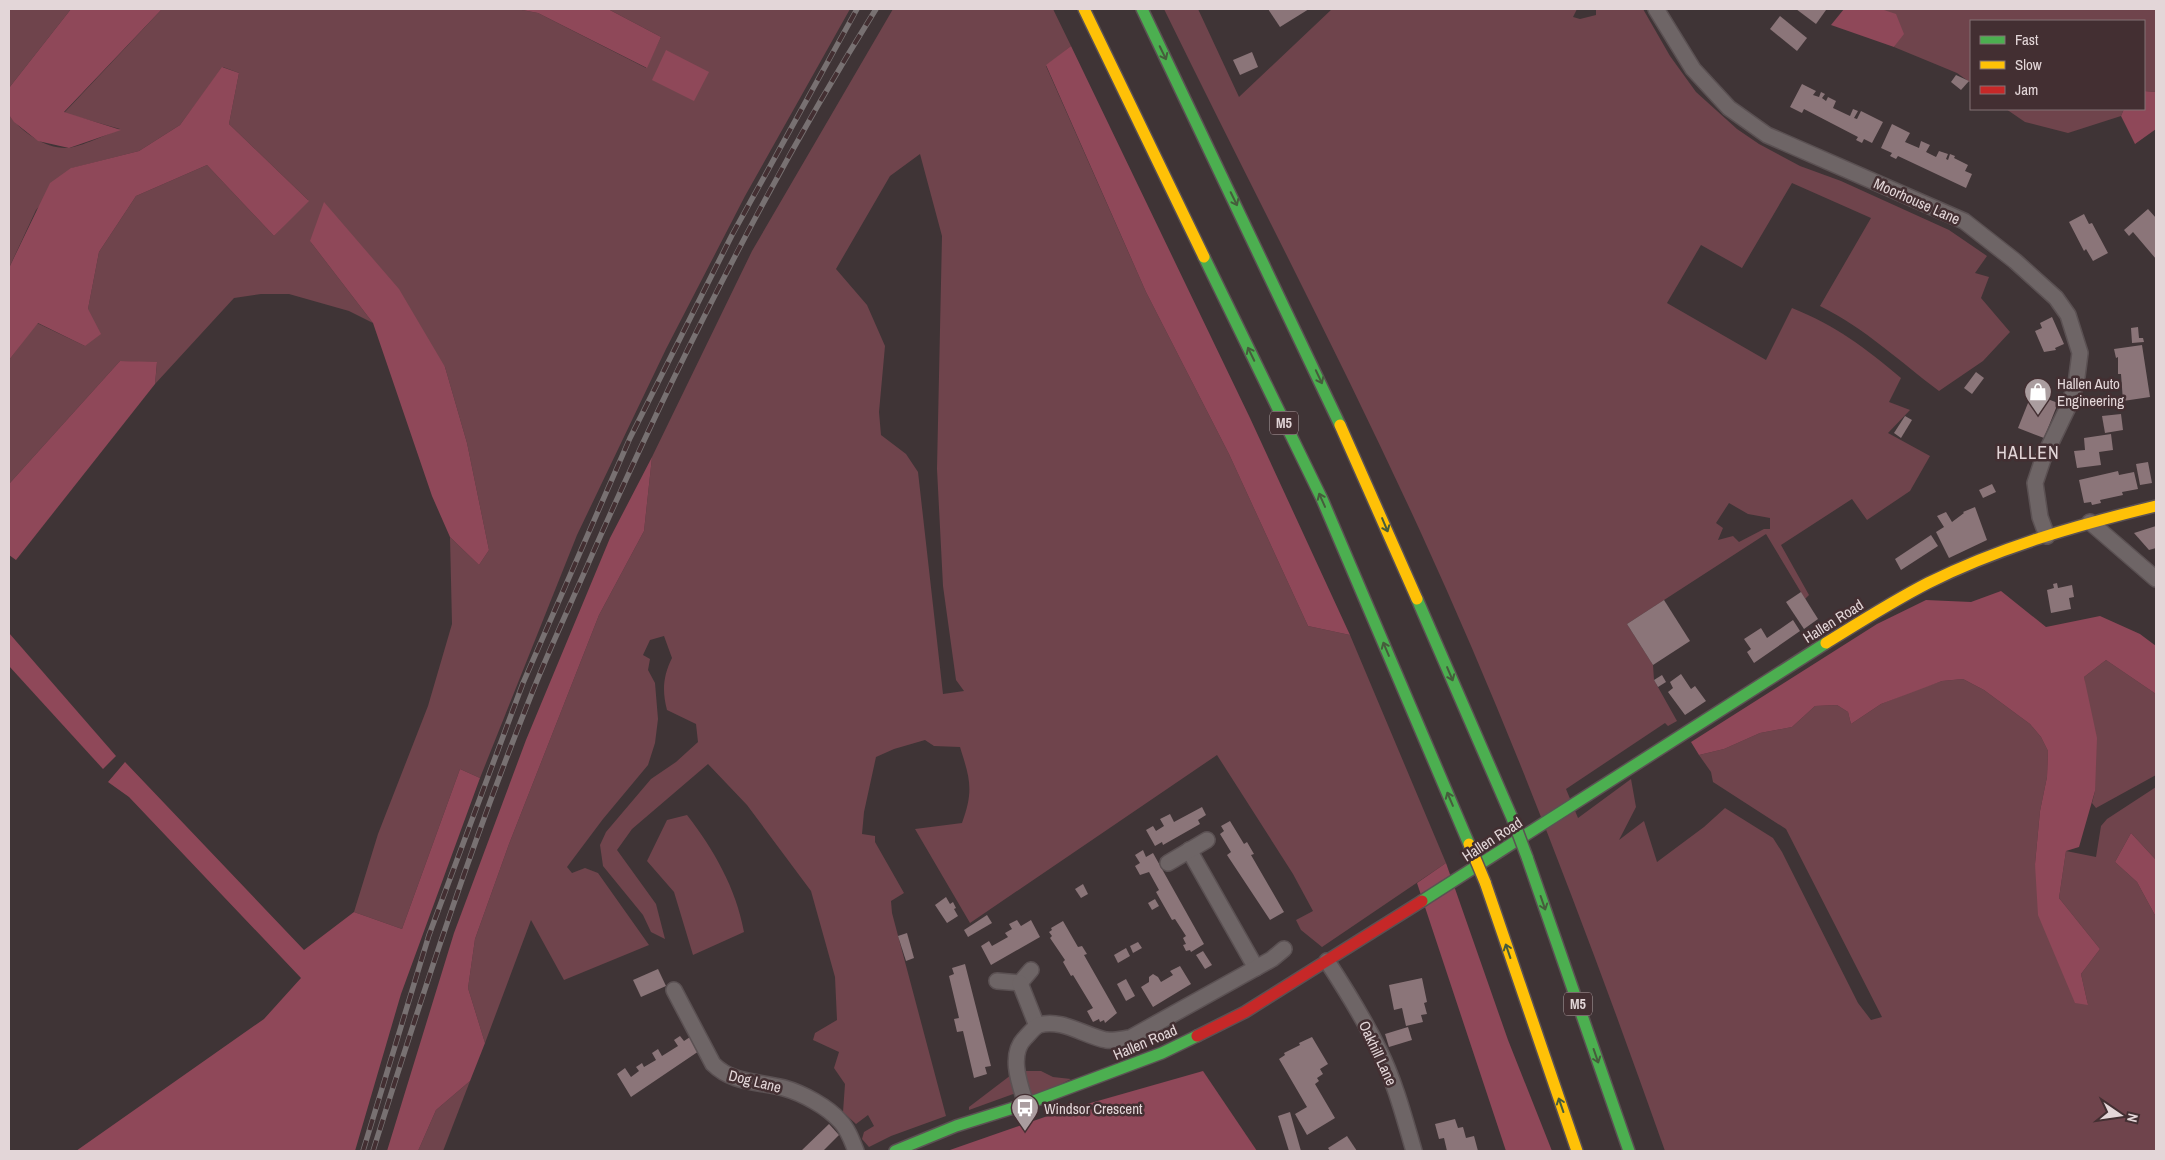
<svg xmlns="http://www.w3.org/2000/svg" width="2165" height="1160" font-family="'Archivo Narrow',sans-serif">
<rect width="100%" height="100%" fill="#3f3436"/>
<g fill="#6f444c" fill-rule="evenodd">
<polygon points="9,9 71,9 9,88"/>
<path d="M162 9H517L538 13 646 68 661 37 608 9H850L745 196 666 349 577 535 480 778 460 769 402 929 354 912 378 834 428 706 452 624 450 537 479 565 489 550 467 443 445 367 310 241 373 323 349 311 289 294H261L234 298 155 384 157 363 120 361 9 484V360L37 323 85 346 88 309 99 252 136 196 207 165 274 236 308 200 229 124 239 73 223 67 180 125 139 151 72 168 36 210 9 268V115C22 132 45 149 68 148 80 147 108 134 120 129L64 113Z"/>
<path d="M893 9H1053L1071 46 1046 66 1146 292 1229 454 1308 626 1350 635 1446 863 1322 947 1301 930 1296 920 1313 911 1293 874 1217 755 970 923 915 829 962 823C974 790 970 779 960 747L934 746 925 740 894 749 876 757 864 812 862 834 875 836V842L904 893 891 901 892 913 946 1116 891 1136 869 1147 862 1139 864 1132 874 1126 868 1115 856 1124 843 1112 845 1084 834 1068 839 1052 813 1040 815 1033 837 1020 835 977 811 891 747 805 708 764 632 829 617 850 656 904 665 939 651 932 643 915 603 866 600 845 606 832 651 779 676 762 698 742 696 724 667 710C662 691 663 676 672 658L664 636 650 640 643 655 650 659 648 670 655 683 658 719 655 743 648 765 603 819 567 867 572 873 585 868 598 873 649 945 564 980 531 920 485 1043 468 988 475 939 509 844 599 615 644 531 652 457 752 251ZM920 154 942 236 937 469 943 586 956 680 964 691 943 694 918 472 906 454 881 435 879 412 885 346 867 305 836 269 890 176Z"/>
<path d="M1164 9H1198L1239 97 1332 9H1577L1573 17 1580 19 1596 15V9H1643L1670 56 1696 92 1737 129 1759 144 1800 166 1841 181 1949 230 1987 256 1975 273 1989 277 1981 298 2010 332 1983 361 1939 391C1899 361 1866 329 1820 306L1871 218 1792 183 1742 268 1701 245 1667 303 1766 360 1792 308C1837 326 1864 347 1901 378L1889 402 1910 410 1888 433 1930 456 1910 491 1867 520 1852 499 1781 545 1809 595 1805 599 1766 534 1627 624 1653 665 1654 680 1677 721 1668 726 1665 723 1566 789 1578 818 1631 779 1636 807 1619 840 1644 821 1657 862 1704 827 1725 808 1773 838 1782 852 1858 1003 1871 1020 1882 1017 1786 829 1713 782 1711 772 1699 755 1724 749 1760 733 1792 727 1815 706 1837 705 1848 712 1851 724 1881 704 1918 689 1942 681 1963 679 1984 690 2030 724 2041 737 2048 751 2047 777 2040 811 2035 864 2088 1005 2081 974 2100 949 2059 898 2066 851 2096 857 2101 826 2107 819 2156 787V860L2131 833 2115 862 2137 882 2156 917V1151H1665C1591 942 1513 734 1421 533 1340 356 1249 183 1164 9ZM1729 503 1748 514 1770 518V529H1764L1739 542 1733 536 1718 540 1723 528 1716 523Z"/>
<polygon points="1881,9 2156,9 2156,92 2144,91 2144,21 1971,21 1971,83 1957,73 1894,47 1903,34"/>
<polygon points="2006,109 2124,109 2121,116 2068,133 2025,122"/>
<polygon points="2106,660 2156,694 2156,775 2096,808 2092,803 2095,791 2084,677"/>
<path d="M687 815C714 850 736 888 744 932L693 955 674 892 647 861 667 820Z"/>
<polygon points="1024,1071 1041,1071 1053,1077 1071,1079 1031,1099"/>
<polygon points="1011,1075 1016,1093 969,1110 969,1107"/>
<polygon points="470,1081 443,1151 418,1151 436,1110"/>
</g>
<g fill="#8f4859">
<polygon points="71,9 162,9 64,112 121,130 69,148 38,141 14,122 9,115 9,88"/>
<polygon points="517,9 608,9 661,37 647,68 538,13"/>
<polygon points="1844,9 1881,9 1896,14 1904,34 1894,47 1831,25"/>
<polygon points="1071,46 1250,418 1350,635 1308,626 1229,454 1146,292 1046,65"/>
<polygon points="666,50 709,72 694,101 652,80"/>
<polygon points="222,67 239,73 229,124 309,201 274,236 207,165 136,196 99,252 88,309 101,334 85,346 38,323 9,360 9,268 50,183 71,168 139,151 180,125"/>
<polygon points="2144,91 2156,92 2156,129 2135,144 2121,116 2124,109 2144,109"/>
<polygon points="324,202 399,289 445,367 467,443 489,550 479,565 450,537 432,496 373,323 310,241"/>
<polygon points="120,361 157,362 155,384 16,560 9,555 9,484"/>
<polygon points="652,457 644,531 599,615 509,844 475,939 468,988 485,1043 470,1081 436,1110 418,1151 387,1151 454,933 526,740 610,538"/>
<polygon points="2001,591 2046,627 2100,616 2140,634 2156,646 2156,694 2106,660 2084,677 2097,738 2095,791 2079,847 2066,851 2059,898 2100,949 2081,974 2088,1005 2075,1003 2038,915 2035,864 2040,811 2047,777 2048,751 2041,737 2030,724 1984,690 1963,679 1942,681 1881,704 1851,724 1848,712 1837,705 1815,706 1792,727 1760,733 1724,749 1699,755 1691,742 1877,624 1926,600 1971,602"/>
<polygon points="9,633 116,756 103,769 9,666"/>
<polygon points="125,762 304,950 354,912 402,929 460,769 480,778 401,994 355,1151 76,1151 264,1019 301,978 129,797 108,782"/>
<polygon points="2131,833 2156,860 2156,917 2137,882 2115,862"/>
<polygon points="1446,863 1508,1040 1552,1151 1506,1151 1417,883"/>
<polygon points="1203,1071 1257,1151 947,1151 1059,1112"/>
</g>
<g fill="#8b7579">
<polygon points="1268,9 1309,9 1280,27"/>
<polygon points="1796,9 1824,9 1826,10 1816,24"/>
<polygon points="1780,16 1807,38 1797,51 1770,29"/>
<polygon points="1252,52 1258,67 1240,75 1233,60"/>
<polygon points="1956,75 1969,81 1961,90 1951,82"/>
<polygon points="1802,84 1816,91 1813,95 1819,97 1821,92 1825,94 1822,98 1826,101 1828,97 1836,101 1833,108 1850,116 1853,109 1858,111 1854,118 1857,119 1861,111 1883,122 1872,143 1864,139 1862,143 1856,140 1858,137 1804,109 1802,113 1790,107"/>
<polygon points="1892,124 1910,133 1905,142 1919,148 1921,141 1930,145 1926,152 1936,157 1939,151 1948,154 1946,159 1948,160 1950,154 1955,156 1954,158 1968,165 1965,171 1972,174 1966,188 1898,156 1896,159 1890,156 1892,153 1881,148"/>
<polygon points="2148,209 2156,218 2156,259 2133,232 2129,236 2124,230"/>
<polygon points="2084,214 2089,224 2092,223 2108,253 2093,261 2086,249 2084,251 2069,222"/>
<polygon points="2052,317 2064,344 2055,348 2056,350 2044,352 2035,331 2042,328 2040,323"/>
<polygon points="2138,327 2139,338 2143,338 2144,342 2132,343 2131,328"/>
<polygon points="2142,345 2150,397 2123,401 2121,374 2118,374 2118,357 2116,358 2114,349"/>
<polygon points="1976,372 1984,378 1972,394 1964,388"/>
<polygon points="2032,393 2058,403 2044,438 2018,428"/>
<polygon points="2121,414 2123,430 2105,433 2102,416"/>
<polygon points="1905,416 1912,420 1901,438 1894,433"/>
<polygon points="2111,434 2113,450 2099,452 2101,465 2077,468 2074,451 2085,450 2084,438"/>
<polygon points="2148,462 2152,483 2140,485 2136,464"/>
<polygon points="2118,471 2119,475 2134,472 2138,489 2122,492 2123,495 2100,500 2101,503 2092,505 2091,502 2084,503 2079,480"/>
<polygon points="1992,484 1996,492 1983,498 1979,490"/>
<polygon points="1975,507 1987,540 1949,558 1936,532 1944,527 1937,516 1946,512 1952,522 1964,513 1963,512"/>
<polygon points="2156,526 2156,548 2149,550 2134,533"/>
<polygon points="1931,535 1938,546 1901,570 1895,559"/>
<polygon points="2057,583 2058,588 2072,585 2074,597 2069,598 2071,609 2051,613 2047,590 2054,588 2053,584"/>
<polygon points="1801,592 1818,619 1804,629 1786,602"/>
<polygon points="1664,600 1690,641 1653,665 1627,624"/>
<polygon points="1793,620 1800,631 1754,663 1747,652 1751,649 1744,639 1761,628 1767,638"/>
<polygon points="1681,674 1691,689 1695,686 1706,701 1685,715 1668,692 1673,688 1670,682"/>
<polygon points="1662,675 1666,682 1658,687 1654,680"/>
<polygon points="1202,807 1206,815 1198,820 1200,824 1163,845 1162,842 1155,846 1146,830 1153,826 1156,831 1164,826 1160,819 1170,814 1174,822"/>
<polygon points="1230,821 1244,844 1247,842 1254,854 1251,855 1284,912 1270,920 1227,855 1231,852 1220,834 1224,831 1221,826"/>
<polygon points="1143,850 1146,857 1153,853 1204,944 1191,952 1190,950 1186,951 1183,945 1186,944 1183,938 1186,936 1175,919 1172,920 1156,892 1159,890 1149,872 1140,875 1135,866 1140,863 1135,855"/>
<polygon points="1083,884 1088,894 1081,898 1075,889"/>
<polygon points="946,897 950,904 953,902 956,908 954,909 958,916 947,923 935,905"/>
<polygon points="1155,899 1159,906 1152,910 1148,903"/>
<polygon points="987,915 992,923 968,937 964,930"/>
<polygon points="1017,920 1021,926 1031,920 1040,937 991,965 981,946 989,941 992,946 1008,937 1005,933 1012,929 1009,924"/>
<polygon points="1063,921 1078,947 1082,946 1087,954 1084,955 1117,1013 1105,1023 1104,1020 1100,1022 1099,1019 1093,1022 1087,1011 1093,1008 1073,975 1071,976 1063,962 1065,960 1050,938 1052,936 1049,932 1052,930 1051,928"/>
<polygon points="907,933 914,958 906,961 898,936"/>
<polygon points="1138,942 1142,948 1133,953 1130,946"/>
<polygon points="1126,948 1130,956 1118,963 1114,955"/>
<polygon points="1203,951 1212,965 1205,969 1196,955"/>
<polygon points="965,964 991,1066 985,1067 987,1074 974,1078 963,1031 957,1032 954,1019 959,1018 949,976 954,974 952,968"/>
<polygon points="1180,966 1191,984 1153,1007 1141,987 1149,982 1149,977 1153,974 1158,977 1161,982 1173,975 1170,971"/>
<polygon points="658,969 666,986 641,997 633,980"/>
<polygon points="1422,978 1427,1002 1424,1003 1427,1014 1421,1015 1423,1022 1406,1026 1402,1008 1394,1010 1389,985"/>
<polygon points="1126,979 1135,996 1126,1001 1117,984"/>
<polygon points="1408,1027 1412,1040 1389,1047 1385,1034"/>
<polygon points="693,1035 702,1049 631,1097 617,1074 625,1068 631,1077 639,1071 636,1067 642,1063 644,1067 656,1060 652,1053 658,1049 662,1056 678,1046 674,1040 680,1036 684,1041"/>
<polygon points="1312,1037 1328,1064 1320,1069 1323,1074 1317,1078 1319,1081 1315,1084 1335,1118 1307,1135 1295,1114 1307,1107 1279,1059 1285,1055 1284,1053 1300,1045 1299,1043"/>
<polygon points="1290,1112 1301,1151 1289,1151 1278,1116"/>
<polygon points="1455,1119 1458,1128 1463,1127 1466,1138 1474,1136 1478,1151 1447,1151 1444,1138 1439,1139 1435,1124"/>
<polygon points="829,1124 839,1135 823,1151 801,1151"/>
<polygon points="1347,1136 1357,1151 1330,1151 1328,1148"/>
</g>
<g fill="none" stroke-linecap="round" stroke-linejoin="round">
<defs>
<g id="street">
<polyline points="1656,9 1693,69 1729,108 1767,135 1964,221 2015,261 2056,298 2068,315 2080,353 2076,384 2068,407 2043,459 2035,483 2040,517 2047,536"/>
<polyline points="2090,522 2156,579"/>
<polyline points="1189,850 1256,968"/>
<polyline points="1168,863 1207,840"/>
<path d="M1327 961C1346 990 1364 1019 1379 1050 1395 1082 1404 1117 1414 1151"/>
<polyline points="997,981 1020,983 1031,970"/>
<polyline points="1020,983 1037,1026"/>
<path d="M674 990 713 1064C733 1084 759 1081 784 1088 802 1093 828 1107 840 1121 848 1129 852 1141 856 1151"/>
<path d="M1026 1104C1020 1085 1008 1055 1025 1038 1029 1034 1034 1027 1039 1025 1061 1018 1085 1036 1106 1040 1114 1041 1122 1039 1130 1038L1272 959 1284 949"/>
</g>
<g id="fast">
<polyline points="1142,9 1340,425"/>
<polyline points="1204,257 1322,499 1469,844"/>
<polyline points="1417,599 1513,820"/>
<polyline points="1527,857 1629,1151"/>
<polyline points="1422,901 1826,643"/>
<polyline points="895,1151 956,1126 1026,1104 1162,1053 1197,1036"/>
</g>
<g id="slow">
<polyline points="1084,9 1204,257"/>
<polyline points="1340,425 1417,599"/>
<path d="M1826 643C1860 622 1893 601 1928 583 2000 547 2078 525 2156 506"/>
<polyline points="1485,882 1577,1151"/>
</g>
<polyline id="jam" points="1197,1036 1245,1012 1422,901"/>
</defs>
<use href="#street" stroke="#5b5153" stroke-width="18"/>
<use href="#fast" stroke="#5b5153" stroke-width="14"/>
<use href="#slow" stroke="#5b5153" stroke-width="14"/>
<use href="#jam" stroke="#5b5153" stroke-width="14"/>
<use href="#street" stroke="#6e6566" stroke-width="15"/>
<use href="#fast" stroke="#4caf50" stroke-width="11"/>
<use href="#slow" stroke="#ffc107" stroke-width="11"/>
<use href="#jam" stroke="#c62828" stroke-width="11"/>
<defs>
<g id="rail">
<polyline points="363,1151 429,935 523,683 630,438 732,235 857,9"/>
<path d="M373 1151C422 995 473 839 534 688 552 643 573 599 592 555 675 367 767 183 876 9"/>
</g>
</defs>
<use href="#rail" stroke="#787172" stroke-width="5.5"/>
<use href="#rail" stroke="#432f32" stroke-width="4" stroke-dasharray="11" stroke-linecap="butt"/>
<defs>
<polyline id="fast-bridge" points="1513,820 1527,857"/>
<polyline id="slow-bridge" points="1469,844 1485,882"/>
</defs>
<use href="#fast-bridge" stroke="#5b5153" stroke-width="14" stroke-linecap="butt"/>
<use href="#slow-bridge" stroke="#5b5153" stroke-width="14" stroke-linecap="butt"/>
<use href="#fast-bridge" stroke="#4caf50" stroke-width="11"/>
<use href="#slow-bridge" stroke="#ffc107" stroke-width="11"/>
</g>
<defs><path id="oneway-shaft" d="M-6 0H5M1.5-3L5.5 0L1.5 3" fill="none" stroke-width="1.6" stroke-linecap="round" stroke-linejoin="round" transform="scale(1.25)"/></defs>
<g stroke="#465c3c">
<use href="#oneway-shaft" transform="translate(1163 53) rotate(64)"/>
<use href="#oneway-shaft" transform="translate(1234 199) rotate(64)"/>
<use href="#oneway-shaft" transform="translate(1251 354) rotate(-116)"/>
<use href="#oneway-shaft" transform="translate(1319 377) rotate(65)"/>
<use href="#oneway-shaft" transform="translate(1322 500) rotate(-114)"/>
<use href="#oneway-shaft" transform="translate(1385 525) rotate(67)"/>
<use href="#oneway-shaft" transform="translate(1386 649) rotate(-113)"/>
<use href="#oneway-shaft" transform="translate(1450 674) rotate(67)"/>
<use href="#oneway-shaft" transform="translate(1450 799) rotate(-113)"/>
<use href="#oneway-shaft" transform="translate(1543 903) rotate(71)"/>
<use href="#oneway-shaft" transform="translate(1508 951) rotate(-109)"/>
<use href="#oneway-shaft" transform="translate(1596 1056) rotate(71)"/>
<use href="#oneway-shaft" transform="translate(1561 1105) rotate(-109)"/>
</g>
<defs>
<symbol id="shop-pin" viewBox="-11 -11 22 30"><path d="M0 17L-7.5 6A9.5 9.5 0 1 1 7.5 6Z" fill="#aa9d9f" stroke="#432f32"/><path d="M-5-2.5h2.3a2.7 3.5 0 0 1 5.4 0H5L5.5 6h-11ZM-1.5-2.5h3a1.5 2.3 0 0 0-3 0Z" fill="#fff"/></symbol>
<symbol id="bus-pin" viewBox="-11 -11 22 30"><path d="M0 17L-7.5 6A9.5 9.5 0 1 1 7.5 6Z" fill="#aa9d9f" stroke="#432f32"/><path d="M-5-6H5V4H4V6H2V4H-2V6H-4V4H-5ZM-3.5-4V0h7V-4ZM-3.5 1.2v1.5H-2V1.2ZM2 1.2v1.5H3.5V1.2Z" fill="#fff"/></symbol>
</defs>
<g fill-rule="evenodd">
<use href="#shop-pin" x="2022" y="376" width="32" height="43"/>
<use href="#bus-pin" x="1009" y="1092" width="32" height="43"/>
</g>
<g text-anchor="middle" dominant-baseline="central" stroke-width="5" stroke-linejoin="round" paint-order="stroke">
<g fill="#432f32" stroke="#b3a4a6" stroke-width="1">
<rect x="1270" y="411.5" width="28" height="23" rx="4"/>
<rect x="1564" y="992.5" width="28" height="23" rx="4"/>
</g>
<g font-size="14" font-weight="bold" fill="#e3d6d8">
<text x="1284" y="423">M5</text>
<text x="1578" y="1004">M5</text>
</g>
<g font-size="15" fill="#e3d6d8" stroke="#432f32">
<text transform="translate(1917 201) rotate(24)">Moorhouse Lane</text>
<text transform="translate(1833 621) rotate(-32)">Hallen Road</text>
<text transform="translate(1492 839) rotate(-33)">Hallen Road</text>
<text transform="translate(1145 1042) rotate(-23)">Hallen Road</text>
<text transform="translate(1378 1053) rotate(65)">Oakhill Lane</text>
<text transform="translate(755 1081) rotate(14)">Dog Lane</text>
</g>
<g font-size="15" fill="#e3d6d8" stroke="#432f32" text-anchor="start">
<text x="2057" y="383">Hallen Auto<tspan x="2057" dy="17">Engineering</tspan></text>
<text x="1044" y="1108">Windsor Crescent</text>
</g>
<g font-size="18" letter-spacing="1" fill="#e3d6d8" stroke="#432f32">
<text x="2028" y="452">HALLEN</text>
</g>
</g>
<rect width="2165" height="1160" fill="none" stroke="#e3d6d8" stroke-width="20"/>
<rect x="1970" y="20" width="175" height="90" fill="#432f32" stroke="#837274"/>
<rect x="1980" y="36" width="25" height="8" fill="#4caf50" stroke="#837274"/>
<text x="2015" y="45" font-size="15" fill="#e3d6d8">Fast</text>
<rect x="1980" y="61" width="25" height="8" fill="#ffc107" stroke="#837274"/>
<text x="2015" y="70" font-size="15" fill="#e3d6d8">Slow</text>
<rect x="1980" y="86" width="25" height="8" fill="#c62828" stroke="#837274"/>
<text x="2015" y="95" font-size="15" fill="#e3d6d8">Jam</text>
<g transform="translate(2120 1115) rotate(103)" stroke="#432f32" stroke-width="4" paint-order="stroke">
<path d="M0-4L9 19L0 12L-9 19Z" fill="#e3d6d8"/>
<text y="-8" font-size="14" font-weight="bold" text-anchor="middle" fill="#e3d6d8">N</text>
</g>
</svg>
